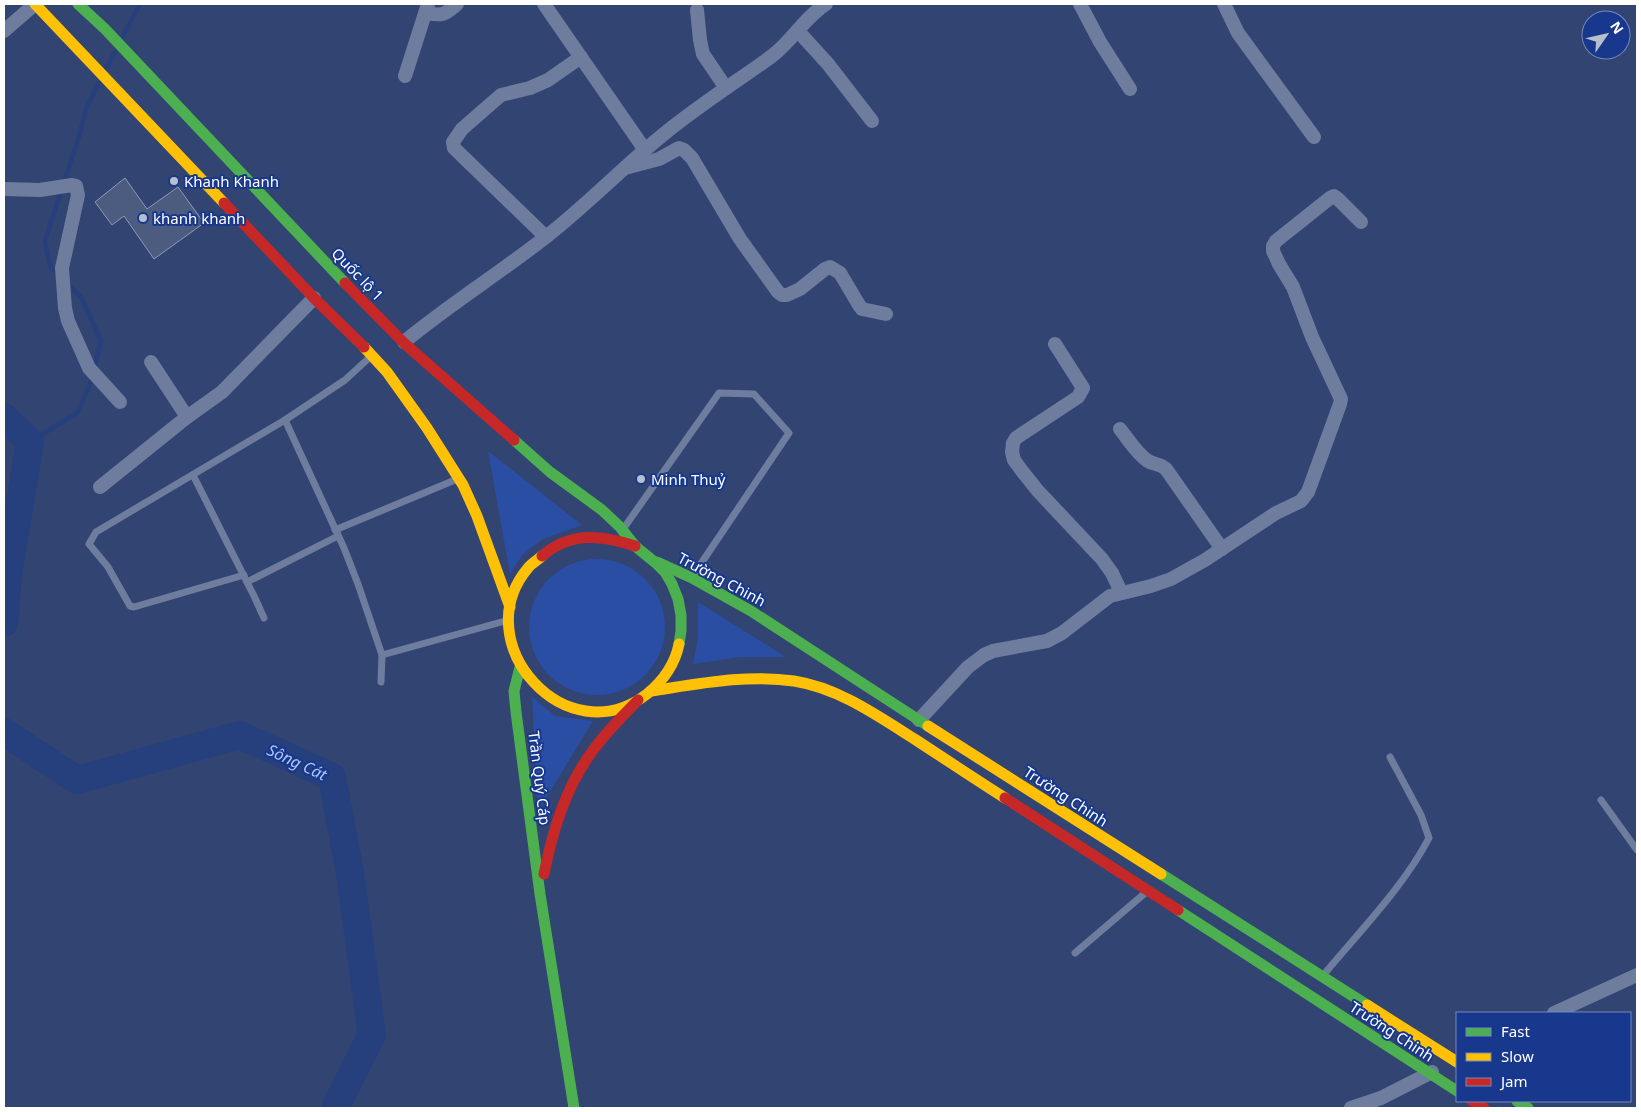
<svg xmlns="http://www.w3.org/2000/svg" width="1641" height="1112" font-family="'Noto Sans',sans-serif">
<rect width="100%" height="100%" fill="#324472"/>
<g fill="#2a4ea4">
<polygon points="488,451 582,525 543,539 523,554 510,574"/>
<circle cx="597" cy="627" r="68"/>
<polygon points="698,602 786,657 740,657 693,664 698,638"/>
<polygon points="532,697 555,716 593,721 538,811"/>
</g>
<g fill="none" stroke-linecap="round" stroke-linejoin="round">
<g stroke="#263f7d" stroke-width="4.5">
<polyline points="123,36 140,4"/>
<polyline points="107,67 115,52"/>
<polyline points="58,274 50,266 45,241 80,133 86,109 99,83"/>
<polyline points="30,442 77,413 90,385 101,341 81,297 67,284"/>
</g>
<g stroke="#263f7d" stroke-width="28">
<polyline points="4,417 30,442 8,574 4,623"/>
<polyline points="4,732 77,780 240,735 332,777 350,873 372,1035 335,1108"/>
</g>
</g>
<polygon fill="#4c5c81" stroke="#8e99b5" points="125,178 147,209 178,187 204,223 154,259 124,216 112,225 95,202"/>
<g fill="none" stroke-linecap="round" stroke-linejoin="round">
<g stroke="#6e7c9e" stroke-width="7">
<polyline points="285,420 344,548 358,584 382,655 381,682"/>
<polyline points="193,475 254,596 264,618"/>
<polyline points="626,525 719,393 754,394 789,433 694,574"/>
<polyline points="335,530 455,480"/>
<polyline points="244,575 134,607 130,606 108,567 89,544 96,532 285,420 345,380 369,358"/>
<polyline points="247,582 338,536"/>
<polyline points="382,655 505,621"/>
<polyline points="1601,800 1637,850"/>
<polyline points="1075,953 1144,894"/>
<path d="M1326 972C1360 931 1404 886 1429 838L1421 815 1390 757"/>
</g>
<g stroke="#6e7c9e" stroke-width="14">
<polyline points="544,4 645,150"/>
<polyline points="1080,4 1100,42 1130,89"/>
<polyline points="1224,4 1238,33 1314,137"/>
<polyline points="697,10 700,40 703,54 726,88"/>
<path d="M426 13C442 16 445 15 457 4"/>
<polyline points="4,31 35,4"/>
<polyline points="798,31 828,64 872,121"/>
<polyline points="405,76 428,4"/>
<polyline points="625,168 659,159 679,148 684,150 692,158 740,239 778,292 782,295 787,295 800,289 825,269 830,267 840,273 859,305 862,309 886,314"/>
<polyline points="4,189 40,190 72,185 76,186 78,195 62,268 65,308 68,321 89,368 120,402"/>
<polyline points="546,237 454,148 453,142 462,129 501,95 530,88 548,80 581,57"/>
<path d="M404 342C450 304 500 273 547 236 588 204 624 166 664 134 698 106 736 82 772 56 792 41 805 17 826 4"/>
<polyline points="1055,344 1083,388 1078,397 1016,438 1013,443 1012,452 1014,460 1022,471 1038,491 1102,559 1112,573 1121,592"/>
<polyline points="151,362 187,417"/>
<path d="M1120 429C1128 439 1137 454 1148 461 1154 465 1160 463 1166 469L1222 549"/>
<polyline points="100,487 187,417 222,392 314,298"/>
<polyline points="919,720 968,667 984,655 993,651 1047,641 1062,633 1110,596 1151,586 1171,579 1205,560 1276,513 1297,503 1301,501 1308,492 1340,404 1341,399 1312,337 1293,287 1279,264 1273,251 1273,246 1276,241 1330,198 1334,196 1338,199 1361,222"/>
<polyline points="1554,1013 1637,975"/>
<polyline points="1351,1108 1381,1098 1432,1072"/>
</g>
<g stroke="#4caf50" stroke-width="11">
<polyline points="78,4 105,29 345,283"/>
<polyline points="514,440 550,472 602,510 620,527 635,546 657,564 665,572 672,584 678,599 681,615 681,631 679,644"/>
<polyline points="657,562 692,578 751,611 928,726"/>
<polyline points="520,667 514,691 516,712 540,894 574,1108"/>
<polyline points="1161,874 1367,1005"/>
<polyline points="1178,910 1457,1091"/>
<polyline points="1517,1101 1528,1108"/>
</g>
<g stroke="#ffc107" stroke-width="11">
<polyline points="35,4 224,203"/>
<polyline points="364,347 387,372 427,428 463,485 477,516 510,607"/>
<path d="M542 556C538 560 532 563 528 568 465 643 567 756 647 694 663 681 675 664 679 644"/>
<path d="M651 691C698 684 747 674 794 681 839 688 878 716 916 740 945 759 975 779 1005 798"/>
<polyline points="928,726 1161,874"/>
<polyline points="1367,1005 1457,1062"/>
</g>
<g stroke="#c62828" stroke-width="11">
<polyline points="224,203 314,298 364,347"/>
<polyline points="345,283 404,343 514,440"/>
<path d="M542 556C571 531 602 535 635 546"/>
<polyline points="1005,798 1178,910"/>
<path d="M544 874C553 829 566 786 594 749 607 731 623 716 638 700"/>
<polyline points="1472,1101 1484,1108"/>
</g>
</g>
<g fill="#b7bece" stroke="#17388d" stroke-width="2">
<circle cx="174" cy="181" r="5"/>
<circle cx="143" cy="218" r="5"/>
<circle cx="641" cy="479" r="5"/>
</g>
<g text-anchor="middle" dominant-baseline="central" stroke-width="4" stroke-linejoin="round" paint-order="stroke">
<g font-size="15" fill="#fff" stroke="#17388d" text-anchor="start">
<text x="184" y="181">Khanh Khanh</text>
<text x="153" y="218">khanh khanh</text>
<text x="651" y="479">Minh Thuỷ</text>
</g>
<g font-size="15" fill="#fff" stroke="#17388d">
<text transform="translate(358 274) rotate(46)">Quốc lộ 1</text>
<text transform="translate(722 579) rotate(28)">Trường Chinh</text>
<text transform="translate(540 778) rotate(83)">Trần Quý Cáp</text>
<text transform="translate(1066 796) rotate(33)">Trường Chinh</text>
<text transform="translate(1392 1031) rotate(33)">Trường Chinh</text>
</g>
<g font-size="16" font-style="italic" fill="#aec4f6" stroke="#17388d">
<text transform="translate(297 762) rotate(25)">Sông Cát</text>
</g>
</g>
<rect width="1641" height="1112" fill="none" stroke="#ffffff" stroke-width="10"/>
<rect x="1456" y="1012" width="175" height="90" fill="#17388d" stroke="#7488bb"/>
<rect x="1466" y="1028" width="25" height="8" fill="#4caf50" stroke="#7488bb"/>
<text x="1501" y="1037" font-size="15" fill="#ffffff">Fast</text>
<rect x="1466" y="1053" width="25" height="8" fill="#ffc107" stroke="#7488bb"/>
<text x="1501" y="1062" font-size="15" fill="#ffffff">Slow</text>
<rect x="1466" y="1078" width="25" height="8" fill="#c62828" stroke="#7488bb"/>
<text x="1501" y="1087" font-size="15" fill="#ffffff">Jam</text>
<g transform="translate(1606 35) rotate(56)"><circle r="24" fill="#17388d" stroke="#7488bb"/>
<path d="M0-4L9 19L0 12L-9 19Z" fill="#b7bece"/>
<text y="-8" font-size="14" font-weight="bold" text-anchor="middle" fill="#ffffff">N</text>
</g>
</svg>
